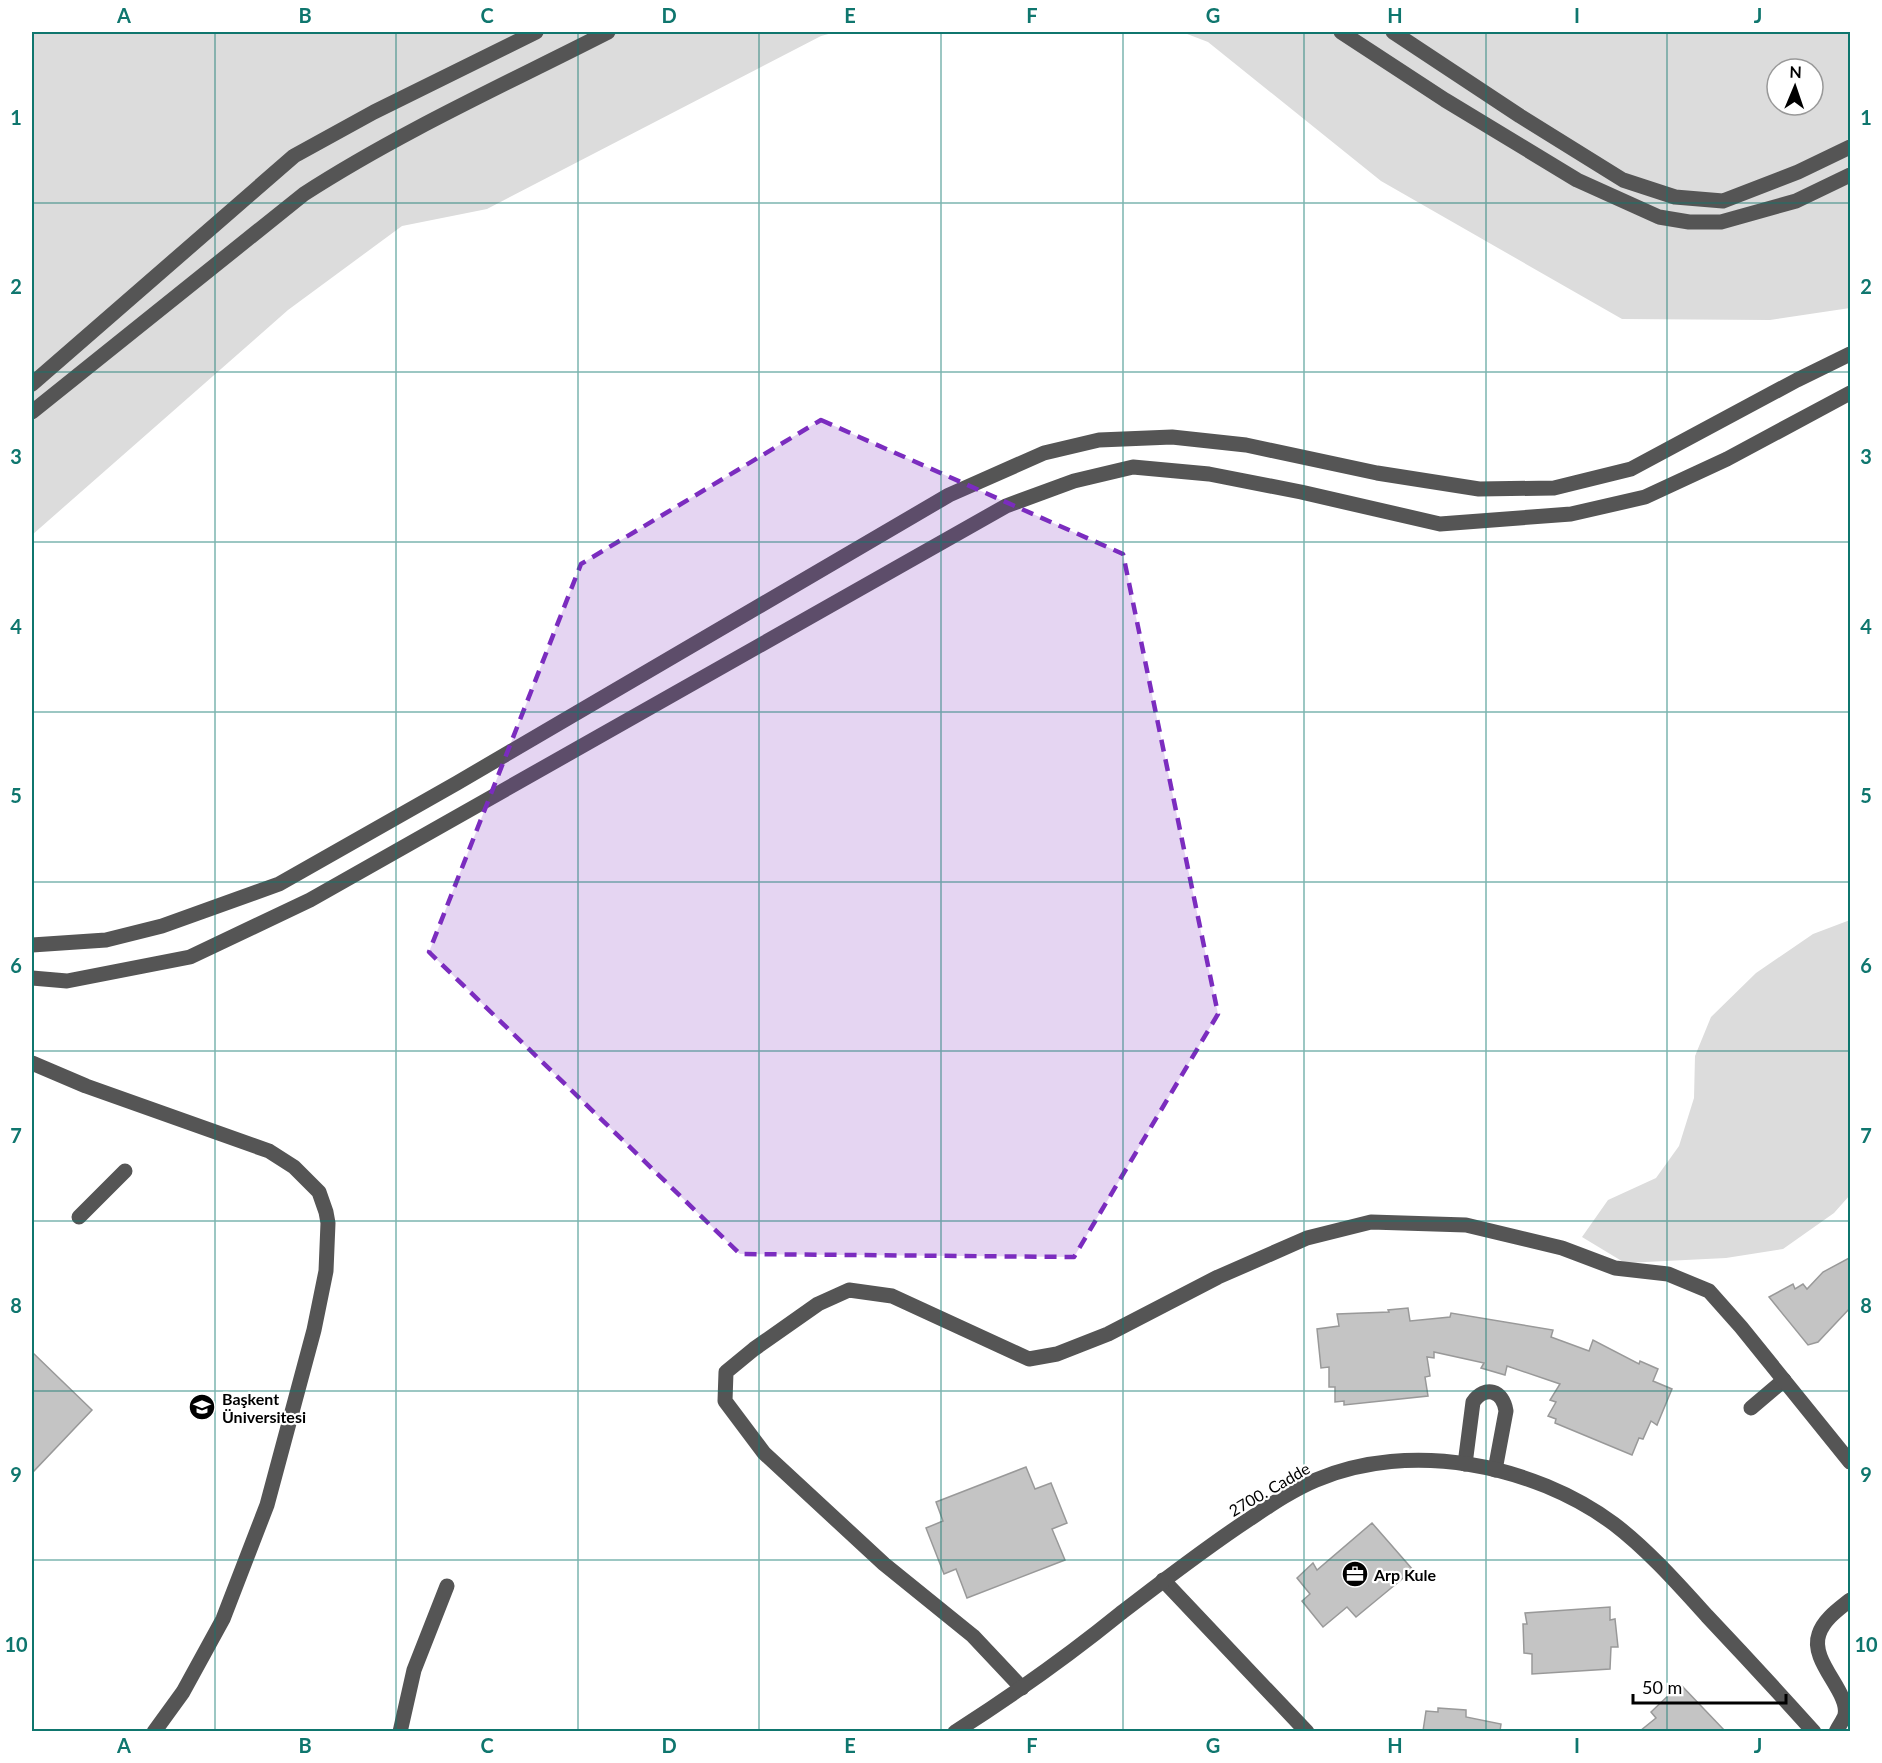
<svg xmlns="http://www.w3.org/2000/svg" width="1882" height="1763" font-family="Lato,sans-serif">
<rect width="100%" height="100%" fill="#fff"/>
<g fill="#dcdcdc" fill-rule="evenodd">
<polygon points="32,32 836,32 821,36 487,209 402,226 288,310 32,535"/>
<path d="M1182 32H1850V308L1770 320 1622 319 1381 181 1208 42ZM1777 69H1813V105H1777Z"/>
<polygon points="1850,920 1850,1195 1834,1213 1783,1249 1726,1258 1625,1263 1582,1237 1608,1200 1656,1178 1679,1146 1694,1098 1695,1056 1711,1017 1756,973 1813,934"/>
</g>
<g fill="#c4c4c4" stroke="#999" stroke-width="1.5">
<polygon points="1851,1257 1851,1307 1818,1342 1808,1345 1769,1297 1793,1284 1795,1289 1803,1284 1807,1289 1823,1272"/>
<polygon points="1408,1308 1410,1321 1450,1317 1451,1313 1553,1330 1551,1337 1589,1351 1593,1340 1639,1364 1640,1361 1658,1369 1653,1381 1672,1389 1657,1425 1651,1421 1643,1439 1639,1438 1632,1455 1555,1423 1556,1419 1548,1416 1556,1402 1550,1400 1560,1384 1507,1366 1505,1375 1481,1368 1484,1363 1434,1352 1434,1358 1427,1357 1430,1376 1425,1377 1428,1396 1344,1405 1344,1401 1335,1402 1335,1387 1329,1387 1329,1367 1321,1368 1317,1329 1339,1326 1337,1314 1389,1312 1388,1310"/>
<polygon points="32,1352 92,1410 32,1473"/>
<polygon points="1026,1467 1035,1489 1051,1483 1067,1523 1052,1529 1065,1560 967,1598 956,1569 944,1574 926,1528 943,1521 936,1502"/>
<polygon points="1372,1523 1413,1570 1356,1617 1347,1607 1323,1627 1302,1601 1310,1594 1297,1578 1313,1563 1317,1570"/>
<polygon points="1610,1607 1610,1620 1615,1619 1618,1647 1611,1647 1610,1669 1532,1674 1532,1654 1524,1653 1523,1624 1527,1624 1525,1613"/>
<polygon points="1682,1686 1725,1731 1640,1731 1656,1718 1651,1712 1672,1692 1675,1695"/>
<polygon points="1438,1708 1466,1710 1466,1717 1501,1724 1500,1731 1423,1731 1426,1711 1438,1712"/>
</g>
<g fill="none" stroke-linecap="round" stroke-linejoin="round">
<g stroke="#555" stroke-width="15">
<polyline points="1341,32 1445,100 1577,180 1659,217 1689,222 1721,222 1796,201 1850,175"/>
<polyline points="1393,32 1520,116 1623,180 1675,197 1723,201 1798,172 1850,147"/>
<polyline points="32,384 294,156 374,112 536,32"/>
<path d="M32 412 304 194C400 132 506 84 608 32"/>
<polyline points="32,945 106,940 162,926 279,884 457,783 949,495 1044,453 1099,440 1172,437 1246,445 1377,473 1479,489 1554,488 1631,469 1797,380 1850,354"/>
<polyline points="32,978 67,981 190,957 310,900 1006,506 1074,481 1133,467 1209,474 1301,492 1440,524 1571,514 1645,497 1727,459 1850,393"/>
<polyline points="32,1063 86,1086 269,1151 294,1167 319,1192 326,1212 328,1223 326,1271 314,1330 267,1505 223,1619 183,1692 154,1732"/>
<polyline points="79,1217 125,1171"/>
<polyline points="1751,1408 1784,1380"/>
<path d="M1465 1464 1473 1402C1485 1385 1503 1390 1506 1411L1495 1470"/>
<polyline points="1163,1580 1307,1732"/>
<polyline points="1022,1688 973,1636 884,1564 764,1453 725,1401 726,1372 754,1349 818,1304 849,1290 892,1296 1029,1359 1057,1354 1108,1334 1218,1277 1307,1238 1371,1222 1466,1225 1562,1248 1615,1268 1668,1274 1709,1291 1741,1327 1850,1462"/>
<polyline points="400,1732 414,1670 447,1586"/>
<path d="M955 1732C1013 1695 1068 1656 1121 1613 1163 1581 1204 1549 1248 1520 1269 1506 1292 1490 1316 1480 1410 1440 1533 1464 1614 1524 1648 1550 1678 1584 1707 1616 1743 1654 1779 1693 1814 1732"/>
<path d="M1836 1732C1838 1727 1843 1721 1845 1715 1850 1692 1809 1661 1819 1634 1824 1619 1839 1609 1850 1600"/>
</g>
</g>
<path fill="#7b2cbf" fill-opacity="0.2" stroke="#7b2cbf" stroke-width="4.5" stroke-dasharray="12 8" stroke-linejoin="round" d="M821 420 1123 554 1218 1014 1074 1257 740 1254 429 952 581 564Z"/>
<path fill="none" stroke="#0f766e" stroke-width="1.5" stroke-opacity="0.55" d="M215 32V1732M396 32V1732M578 32V1732M759 32V1732M941 32V1732M1123 32V1732M1304 32V1732M1486 32V1732M1667 32V1732M32 203H1850M32 372H1850M32 542H1850M32 712H1850M32 882H1850M32 1051H1850M32 1221H1850M32 1391H1850M32 1560H1850"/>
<defs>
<symbol id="university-disc" viewBox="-11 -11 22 22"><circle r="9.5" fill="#000" stroke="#fff"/><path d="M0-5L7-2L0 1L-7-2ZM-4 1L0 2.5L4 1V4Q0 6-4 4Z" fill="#fff"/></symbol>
<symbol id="office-disc" viewBox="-11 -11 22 22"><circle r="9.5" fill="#000" stroke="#fff"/><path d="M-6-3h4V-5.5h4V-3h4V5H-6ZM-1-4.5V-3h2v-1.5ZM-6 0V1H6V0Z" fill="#fff"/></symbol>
</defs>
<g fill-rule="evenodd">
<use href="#university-disc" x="187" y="1392" width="30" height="30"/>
<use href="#office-disc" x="1340" y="1559" width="30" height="30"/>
</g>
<g text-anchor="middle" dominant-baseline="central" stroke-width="4.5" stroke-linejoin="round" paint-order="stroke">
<g font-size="16" font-weight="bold" fill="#000" stroke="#fff" text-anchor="start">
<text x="222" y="1398">Başkent<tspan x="222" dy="18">Üniversitesi</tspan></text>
<text x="1374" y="1574">Arp Kule</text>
</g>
<g font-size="16" fill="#000" stroke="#fff">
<text transform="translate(1269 1489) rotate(-30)">2700. Cadde</text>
</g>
</g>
<rect width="1882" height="1763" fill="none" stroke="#ffffff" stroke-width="66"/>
<g transform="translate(1795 87) rotate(2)"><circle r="28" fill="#ffffff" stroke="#999999" stroke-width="1.5"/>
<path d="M0-4.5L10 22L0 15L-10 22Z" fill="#000000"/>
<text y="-9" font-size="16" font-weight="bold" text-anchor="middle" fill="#000000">N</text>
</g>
<path d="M1633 1694v9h153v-9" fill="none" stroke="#000000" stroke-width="3"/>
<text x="1642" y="1694" font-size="18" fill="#000000" stroke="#ffffff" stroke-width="4.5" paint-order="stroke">50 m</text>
<rect x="33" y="33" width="1816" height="1697" fill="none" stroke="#0f766e" stroke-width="2"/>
<g font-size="20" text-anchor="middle" font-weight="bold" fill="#0f766e">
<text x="124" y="23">A</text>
<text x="305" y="23">B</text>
<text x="487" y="23">C</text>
<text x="669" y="23">D</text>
<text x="850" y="23">E</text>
<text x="1032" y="23">F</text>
<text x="1213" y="23">G</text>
<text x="1395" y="23">H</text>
<text x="1577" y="23">I</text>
<text x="1758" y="23">J</text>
<text x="16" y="125">1</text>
<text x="1866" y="125">1</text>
<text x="16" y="294">2</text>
<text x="1866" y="294">2</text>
<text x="16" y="464">3</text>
<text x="1866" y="464">3</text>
<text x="16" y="634">4</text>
<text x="1866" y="634">4</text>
<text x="16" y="803">5</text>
<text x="1866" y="803">5</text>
<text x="16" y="973">6</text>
<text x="1866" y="973">6</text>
<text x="16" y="1143">7</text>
<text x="1866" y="1143">7</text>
<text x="16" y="1313">8</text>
<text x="1866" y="1313">8</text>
<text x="16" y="1482">9</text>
<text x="1866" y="1482">9</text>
<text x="16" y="1652">10</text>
<text x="1866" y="1652">10</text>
<text x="124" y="1753">A</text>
<text x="305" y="1753">B</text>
<text x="487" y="1753">C</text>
<text x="669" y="1753">D</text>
<text x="850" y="1753">E</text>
<text x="1032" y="1753">F</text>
<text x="1213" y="1753">G</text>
<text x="1395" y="1753">H</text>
<text x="1577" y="1753">I</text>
<text x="1758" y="1753">J</text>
</g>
</svg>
